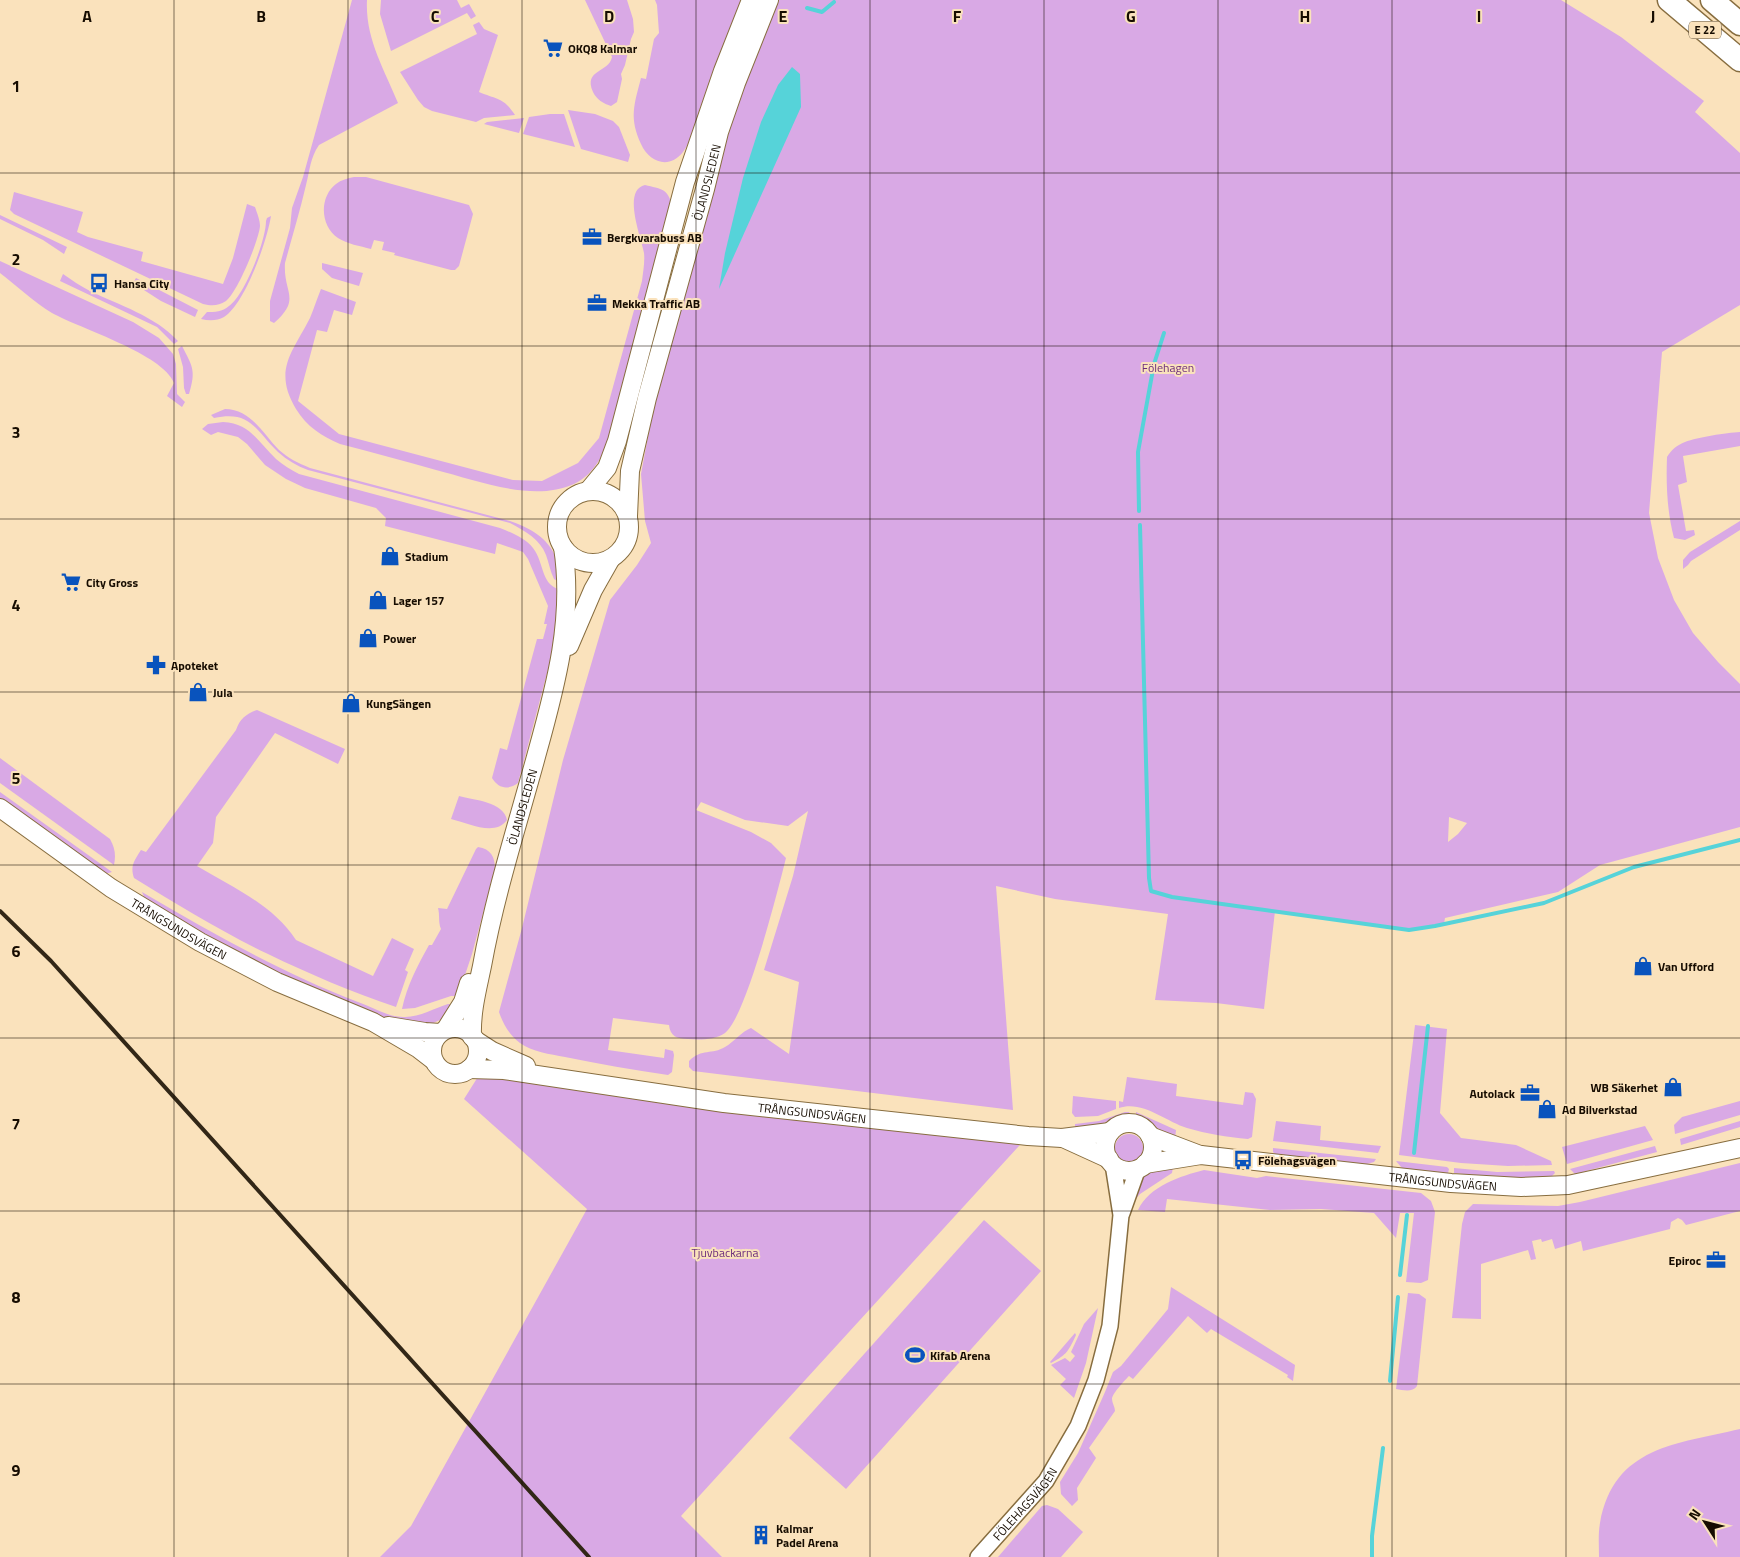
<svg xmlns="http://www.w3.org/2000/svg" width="1740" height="1557" font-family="'Titillium Web',sans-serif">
<rect width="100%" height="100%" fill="#fae2bc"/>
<g fill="#d9a9e5" fill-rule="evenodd">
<path d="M352 0H367C365 38 384 69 398 103L319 145C310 158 310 170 306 185 300 211 292 237 285 263 283 294 302 298 274 323L270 321V301L290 228 292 208 303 177Z"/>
<polygon points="381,0 457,0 461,8 469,4 476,16 471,19 467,13 391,51 380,14"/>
<path d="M585 0H627L633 19 634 32 631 39 625 65 621 74 622 79 617 102 611 106C604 104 596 99 593 92 583 69 609 73 612 57Z"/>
<path d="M655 0H742C727 34 715 68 702 103 697 117 692 141 683 152 669 170 649 162 641 144 629 118 634 105 641 78L646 79 654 39 659 33 657 5Z"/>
<path d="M778 0H1561L1621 37 1704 101 1695 112 1740 153V305L1662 352 1649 513 1658 558 1674 600 1693 633 1718 662 1740 684V827L1600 865 1558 892 1445 918 1444 924 1409 930 1275 911 1264 1009 1216 1003 1155 1000 1168 914 1055 899 996 886 1013 1110 693 1071 689 1067V1061C702 1048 712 1055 725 1047 735 1041 741 1032 751 1028L789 1054 799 982 764 970 793 876 808 811 788 826 745 820 701 802 696 810 751 832 771 843 786 858C778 890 746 1017 725 1033 715 1040 699 1040 688 1039 677 1039 670 1036 669 1025L613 1018 608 1050 664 1058 665 1049 673 1051 674 1055 672 1072 668 1075C633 1070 599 1064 565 1057 550 1054 532 1052 520 1043 510 1036 503 1024 499 1012L522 928 563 760 610 600 637 565 651 543 645 521 641 474 654 404 726 138 743 88ZM1449 817 1467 823 1458 834 1448 842Z"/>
<path d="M479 22 484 29 498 35 479 92C498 100 503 97 515 115L484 118 476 122 432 111 424 107 418 100 400 72 477 34 473 25Z"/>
<polygon points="568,110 595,114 613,121 619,127 630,155 628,162 581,149"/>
<polygon points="550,114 564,114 575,147 523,134 529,117"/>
<polygon points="524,118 519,133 484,124 487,122"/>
<path d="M354 177H366L469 205 473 214 459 266 455 270H451L394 255 395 253 382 250 384 242 374 240 371 249C360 246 347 244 338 238 320 226 319 197 336 184 341 180 348 178 354 177Z"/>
<path d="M645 185C661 189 668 188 672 206L612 433C604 453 595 474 574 484 533 503 476 480 436 470 404 461 372 452 340 444 322 436 307 427 296 409 273 370 292 353 310 318 314 308 317 299 321 289L356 302 352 315 334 310 327 332 317 330 298 401 339 434 513 480 542 481 578 463 599 438 642 281C643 272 645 262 644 253 641 237 622 190 645 185Z"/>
<path d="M14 192 83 212 77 232 88 237 143 252 141 261 223 284 233 258 247 204 255 207C257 213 260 220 260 226 259 240 237 293 226 301 218 306 212 306 203 304L14 214 10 210Z"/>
<polygon points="0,215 67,247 64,254 43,240 0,219"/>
<path d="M271 216C267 241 245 304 224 317 217 321 209 321 201 319L207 312C215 312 222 312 229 306 245 295 266 240 266 221L267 218Z"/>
<path d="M0 261 133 322 159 338 173 354 176 364 177 394 185 402 182 407 167 396 174 383C163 354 81 329 52 313 34 302 17 286 0 273Z"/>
<polygon points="322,263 363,273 359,286 332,278 322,269"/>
<path d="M63 274C72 280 80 286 90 291 119 305 155 316 178 341L174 344 157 327 60 281Z"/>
<polygon points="136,278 198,310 195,317 161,301 133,283"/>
<path d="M182 346C193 367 196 371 189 394H186L184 388 183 367 178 349Z"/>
<path d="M225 409C251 409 263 434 279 450 288 458 298 463 310 468L510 521C528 527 549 538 556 558 558 565 558 574 559 582L554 579C550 571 549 563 546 555 540 539 525 531 510 523L308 470C297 466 287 460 278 452 255 430 251 410 214 418L211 415Z"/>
<path d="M223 422C250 423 258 442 276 459 283 465 291 470 299 474L500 528C512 533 525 538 533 548 545 563 540 587 563 590L561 614 550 662 518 783C508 790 499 789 492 778L500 748 507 750 537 639H543L547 624H544L548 606 528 559 523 552 497 543 495 554 385 526 386 518 376 508 305 488 286 479 265 465 247 444 238 437 218 432 211 435 202 429 208 424Z"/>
<path d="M1740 432V446L1683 456 1687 482 1678 485 1686 531 1694 530 1695 535 1685 540 1674 538C1667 511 1666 485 1667 457 1671 450 1677 445 1685 442 1698 437 1726 433 1740 432Z"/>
<polygon points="1740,521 1740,530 1691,561 1688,565 1683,569 1683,560 1690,552"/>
<path d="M257 710 345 749 338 764 275 733 216 817 213 843 197 866C232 887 272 904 296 940L373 976 392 938 414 949 405 970 408 972 396 1007C352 992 309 974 268 954 222 932 178 905 134 878 130 866 134 861 141 850L146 852 236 730C240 719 246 714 257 710Z"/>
<path d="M0 758 110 839C115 848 116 855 114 865L0 783Z"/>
<polygon points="0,792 112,872 105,874 0,798"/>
<path d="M459 796C474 800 504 802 507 820 495 837 468 823 451 819Z"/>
<path d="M478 847C491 849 495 857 495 869L472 954 458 996H451L415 1008 402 1009C407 985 418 965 429 945H432L441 929C438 922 440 915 438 908L447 909 476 849Z"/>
<path d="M142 892C212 933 282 973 358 1002 372 1007 390 1018 405 1017 420 1017 435 1008 448 1004H454L444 1018 427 1026 395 1022 274 971 203 934 145 899Z"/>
<polygon points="1415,1025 1447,1029 1440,1113 1461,1138 1516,1145 1551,1161 1552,1165 1508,1166 1461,1163 1399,1155"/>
<polygon points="481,1072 1028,1136 681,1516 722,1557 380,1557 411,1526 587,1209 464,1099"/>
<path d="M1127 1077 1177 1084 1176 1096 1243 1105 1245 1092 1253 1093 1256 1099 1252 1137 1248 1139C1227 1137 1207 1134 1187 1128 1165 1121 1142 1100 1119 1108V1101L1123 1102Z"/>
<polygon points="1073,1096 1116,1101 1116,1109 1098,1116 1075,1117 1072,1113"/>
<polygon points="1740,1101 1740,1115 1675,1134 1674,1125 1682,1117"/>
<polygon points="1125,1112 1129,1112 1130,1114 1118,1117 1099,1125 1075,1127 1075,1124 1099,1121"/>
<path d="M1136 1112 1176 1130 1175 1139C1161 1132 1150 1121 1136 1115Z"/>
<polygon points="1276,1121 1321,1126 1320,1140 1381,1146 1378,1153 1273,1141"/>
<polygon points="1740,1121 1740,1127 1681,1145 1680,1139"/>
<polygon points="1645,1126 1653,1140 1567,1164 1562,1147"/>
<circle cx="1129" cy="1148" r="14"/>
<polygon points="1655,1146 1657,1152 1575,1174 1570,1169"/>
<polygon points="1273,1148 1376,1159 1374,1162 1367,1164 1275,1154 1273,1152"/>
<polygon points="1396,1161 1447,1167 1449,1169 1448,1173 1402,1168"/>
<polygon points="1740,1163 1740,1211 1686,1225 1682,1220 1678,1218 1671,1222 1670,1229 1583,1251 1581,1241 1555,1249 1552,1239 1542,1242 1541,1239 1532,1241 1536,1259 1531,1260 1528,1250 1481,1264 1481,1319 1452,1318 1462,1224 1465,1212 1473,1204 1558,1206 1580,1202"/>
<path d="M1173 1167 1172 1173 1140 1194 1133 1202C1143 1173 1142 1173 1173 1167Z"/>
<polygon points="1454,1168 1497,1172 1554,1171 1555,1173 1551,1177 1513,1179 1454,1173"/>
<path d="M1204 1170 1257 1178 1266 1176 1421 1193 1431 1201 1435 1212 1428 1280 1421 1283 1406 1282 1414 1213H1400L1396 1238 1374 1213 1321 1209 1270 1210 1167 1199 1165 1212 1138 1210C1149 1186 1181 1176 1204 1170Z"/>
<polygon points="984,1220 1041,1271 846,1489 789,1438"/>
<path d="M1171 1287 1295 1365 1293 1381 1287 1377 1288 1375 1211 1329 1207 1333 1188 1316 1133 1379 1129 1376C1125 1380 1112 1394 1112 1399 1112 1403 1115 1407 1115 1411L1089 1448 1096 1458 1077 1488 1078 1500 1072 1506 1061 1494 1060 1482 1078 1453 1105 1392 1113 1372 1121 1366 1168 1309Z"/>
<path d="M1408 1293 1419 1294 1426 1299 1417 1386C1412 1393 1403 1390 1396 1389Z"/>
<polygon points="1098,1308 1086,1363 1074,1398 1060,1385 1066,1379 1051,1365 1065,1358 1070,1362 1075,1356 1071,1352 1084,1324"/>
<path d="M1075 1333 1076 1335C1069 1350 1067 1355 1051 1363L1050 1362Z"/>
<path d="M1740 1429V1557H1599C1599 1546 1598 1534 1600 1523 1614 1446 1677 1444 1740 1429Z"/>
<polygon points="1047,1505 1058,1509 1083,1532 1061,1557 998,1557 1042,1506"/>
</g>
<polygon fill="#56d3d9" points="792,67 800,74 801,107 719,289 725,253 743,178 761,122 778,85"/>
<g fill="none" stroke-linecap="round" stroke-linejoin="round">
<g stroke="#56d3d9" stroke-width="4">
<polyline points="807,8 822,12 834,2"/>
<polyline points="1139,511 1138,452 1154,364 1164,333"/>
<polyline points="1140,525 1149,878 1151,891 1172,897 1409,930 1435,926 1544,903 1634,867 1740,840"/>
<polyline points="1414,1153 1428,1026"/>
<polyline points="1400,1275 1407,1215"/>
<polyline points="1390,1381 1398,1297"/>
<polyline points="1372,1557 1372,1536 1383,1448"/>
</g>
<defs>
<g id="tertiary">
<polyline points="1122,1213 1138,1168"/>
<path id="s1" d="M978 1557 1046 1481 1078 1426 1096 1380 1110 1326 1121 1215 1113 1164"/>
</g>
<g id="secondary">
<circle cx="593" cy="527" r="36"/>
<polyline points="588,491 607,468 617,441 685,182 723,71 751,0"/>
<path id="s2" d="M628 516 630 471 647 398 705 189 719 132 736 83 769 0"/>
<polyline points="569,646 593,590 610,560"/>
<path id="s3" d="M0 808 111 888 200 942 277 982 373 1022 419 1049 432 1059"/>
<polyline points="388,1026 425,1032 440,1033"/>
<circle cx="455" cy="1051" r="23"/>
<polyline points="446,1029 463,1002 469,983"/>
<path id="s4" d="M472 1037C471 1012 477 990 482 966 495 894 518 823 537 753 556 685 574 618 563 547"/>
<polyline points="475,1040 492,1051 526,1066"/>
<path id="s5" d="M469 1069 504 1070 724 1103 1028 1136 1062 1138 1110 1132"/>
<circle cx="1129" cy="1147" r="24"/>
<polyline points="1150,1136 1200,1155"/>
<polyline points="1063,1138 1109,1159"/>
<path id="s6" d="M1145 1164 1201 1155 1451 1183 1521 1187 1568 1185 1740 1148"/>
</g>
<g id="motorway">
<polyline points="1669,0 1740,60"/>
<polyline points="1712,0 1740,24"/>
</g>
</defs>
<use href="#tertiary" stroke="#876d3f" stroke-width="18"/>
<use href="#secondary" stroke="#876d3f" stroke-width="20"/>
<use href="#motorway" stroke="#876d3f" stroke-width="25"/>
<use href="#tertiary" stroke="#fff" stroke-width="15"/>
<use href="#secondary" stroke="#fff" stroke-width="18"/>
<use href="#motorway" stroke="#fff" stroke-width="22"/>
<polyline stroke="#322717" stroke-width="4" points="0,911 51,961 589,1557"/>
</g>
<path fill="none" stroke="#160c00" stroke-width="1" stroke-opacity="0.55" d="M174 0V1557M348 0V1557M522 0V1557M696 0V1557M870 0V1557M1044 0V1557M1218 0V1557M1392 0V1557M1566 0V1557M0 173H1740M0 346H1740M0 519H1740M0 692H1740M0 865H1740M0 1038H1740M0 1211H1740M0 1384H1740"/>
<defs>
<symbol id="supermarket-bare" viewBox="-9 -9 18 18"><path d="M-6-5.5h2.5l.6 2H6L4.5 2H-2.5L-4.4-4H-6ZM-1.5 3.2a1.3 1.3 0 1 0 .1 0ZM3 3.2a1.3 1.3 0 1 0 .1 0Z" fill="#0953bd" stroke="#fae2bc" stroke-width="2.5" paint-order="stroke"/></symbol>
<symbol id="office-bare" viewBox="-9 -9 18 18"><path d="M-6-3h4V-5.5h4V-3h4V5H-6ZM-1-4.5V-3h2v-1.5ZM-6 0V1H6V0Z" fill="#0953bd" stroke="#fae2bc" stroke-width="2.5" paint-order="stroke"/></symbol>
<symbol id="bus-bare" viewBox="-9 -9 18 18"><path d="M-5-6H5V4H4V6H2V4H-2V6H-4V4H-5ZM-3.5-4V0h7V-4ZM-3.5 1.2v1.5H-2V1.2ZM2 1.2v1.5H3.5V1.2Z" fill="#0953bd" stroke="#fae2bc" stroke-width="2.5" paint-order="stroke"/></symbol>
<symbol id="shop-bare" viewBox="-9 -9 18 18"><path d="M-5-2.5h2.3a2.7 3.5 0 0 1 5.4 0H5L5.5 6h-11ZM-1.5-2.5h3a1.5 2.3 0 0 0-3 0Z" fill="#0953bd" stroke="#fae2bc" stroke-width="2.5" paint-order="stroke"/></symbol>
<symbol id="pharmacy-bare" viewBox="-9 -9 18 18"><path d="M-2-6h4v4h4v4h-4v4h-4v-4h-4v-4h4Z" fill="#0953bd" stroke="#fae2bc" stroke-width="2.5" paint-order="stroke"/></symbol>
<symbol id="stadium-bare" viewBox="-9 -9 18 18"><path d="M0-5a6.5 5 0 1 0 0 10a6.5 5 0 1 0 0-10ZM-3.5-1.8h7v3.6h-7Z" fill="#0953bd" stroke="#fae2bc" stroke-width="2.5" paint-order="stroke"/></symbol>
<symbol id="building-bare" viewBox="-9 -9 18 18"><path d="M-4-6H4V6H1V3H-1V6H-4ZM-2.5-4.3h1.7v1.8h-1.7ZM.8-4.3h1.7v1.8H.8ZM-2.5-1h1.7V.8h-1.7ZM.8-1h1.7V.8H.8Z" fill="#0953bd" stroke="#fae2bc" stroke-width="2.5" paint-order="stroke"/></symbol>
</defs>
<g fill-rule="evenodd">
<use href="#supermarket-bare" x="539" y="34" width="28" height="28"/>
<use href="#office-bare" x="578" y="223" width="28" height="28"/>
<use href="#bus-bare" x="85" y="269" width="28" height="28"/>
<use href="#office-bare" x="583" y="289" width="28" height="28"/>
<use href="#shop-bare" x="376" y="542" width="28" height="28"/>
<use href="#supermarket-bare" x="57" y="568" width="28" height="28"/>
<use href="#shop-bare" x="364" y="586" width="28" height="28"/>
<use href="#shop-bare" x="354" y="624" width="28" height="28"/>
<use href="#pharmacy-bare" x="142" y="651" width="28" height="28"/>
<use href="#shop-bare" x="184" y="678" width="28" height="28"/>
<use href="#shop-bare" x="337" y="689" width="28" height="28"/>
<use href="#shop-bare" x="1629" y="952" width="28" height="28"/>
<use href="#shop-bare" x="1659" y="1073" width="28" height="28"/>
<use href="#office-bare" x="1516" y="1079" width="28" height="28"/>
<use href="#shop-bare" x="1533" y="1095" width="28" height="28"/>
<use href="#bus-bare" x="1229" y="1146" width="28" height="28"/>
<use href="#office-bare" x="1702" y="1246" width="28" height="28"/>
<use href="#stadium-bare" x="901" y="1341" width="28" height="28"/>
<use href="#building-bare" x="747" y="1521" width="28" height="28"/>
</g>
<g text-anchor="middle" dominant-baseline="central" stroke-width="4" stroke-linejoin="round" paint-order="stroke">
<rect fill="#fae2bc" stroke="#5a4c38" stroke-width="1" x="1689" y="21.5" width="32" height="17" rx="4"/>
<g font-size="11" font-weight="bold" fill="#160c00">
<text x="1705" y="30">E 22</text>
</g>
<g font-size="12" font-weight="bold" fill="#160c00" stroke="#fae2bc" text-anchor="start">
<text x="568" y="48">OKQ8 Kalmar</text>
<text x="607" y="237">Bergkvarabuss AB</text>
<text x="114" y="283">Hansa City</text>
<text x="612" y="303">Mekka Traffic AB</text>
<text x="405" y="556">Stadium</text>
<text x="86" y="582">City Gross</text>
<text x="393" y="600">Lager 157</text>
<text x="383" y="638">Power</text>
<text x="171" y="665">Apoteket</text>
<text x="213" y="692">Jula</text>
<text x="366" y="703">KungSängen</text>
<text x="1658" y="966">Van Ufford</text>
<text x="1658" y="1087" text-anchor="end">WB Säkerhet</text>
<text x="1515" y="1093" text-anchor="end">Autolack</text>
<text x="1562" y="1109">Ad Bilverkstad</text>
<text x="1258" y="1160">Fölehagsvägen</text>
<text x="1701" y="1260" text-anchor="end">Epiroc</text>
<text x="930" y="1355">Kifab Arena</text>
<text x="776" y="1528">Kalmar<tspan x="776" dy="14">Padel Arena</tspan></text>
</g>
<g font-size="12" fill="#160c00" stroke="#fae2bc">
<text stroke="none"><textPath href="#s2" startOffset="344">ÖLANDSLEDEN</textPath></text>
<text stroke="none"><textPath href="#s4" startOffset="236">ÖLANDSLEDEN</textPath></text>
<text stroke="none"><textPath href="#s3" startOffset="216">TRÅNGSUNDSVÄGEN</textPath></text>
<text stroke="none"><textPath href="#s5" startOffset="346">TRÅNGSUNDSVÄGEN</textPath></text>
<text stroke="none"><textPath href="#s6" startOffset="300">TRÅNGSUNDSVÄGEN</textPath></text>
<text stroke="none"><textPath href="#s1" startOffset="71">FÖLEHAGSVÄGEN</textPath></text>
</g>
<g font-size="12" fill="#6d2d7c" stroke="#fae2bc">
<text x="1168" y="367">Fölehagen</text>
<text x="725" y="1252">Tjuvbackarna</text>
</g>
</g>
<g font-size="16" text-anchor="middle" font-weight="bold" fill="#160c00" stroke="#fae2bc" stroke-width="4" stroke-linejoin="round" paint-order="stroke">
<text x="87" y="22">A</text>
<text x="261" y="22">B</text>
<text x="435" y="22">C</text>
<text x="609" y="22">D</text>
<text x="783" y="22">E</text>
<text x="957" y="22">F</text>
<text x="1131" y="22">G</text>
<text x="1305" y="22">H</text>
<text x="1479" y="22">I</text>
<text x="1653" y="22">J</text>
<text x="16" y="92">1</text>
<text x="16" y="265">2</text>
<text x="16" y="438">3</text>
<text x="16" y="611">4</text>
<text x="16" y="784">5</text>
<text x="16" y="957">6</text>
<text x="16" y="1130">7</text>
<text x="16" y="1303">8</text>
<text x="16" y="1476">9</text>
</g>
<g transform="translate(1705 1522) rotate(306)" stroke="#fae2bc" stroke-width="4" paint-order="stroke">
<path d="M0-4L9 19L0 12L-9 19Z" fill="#160c00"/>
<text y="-8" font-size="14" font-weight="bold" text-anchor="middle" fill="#160c00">N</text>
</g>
</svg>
